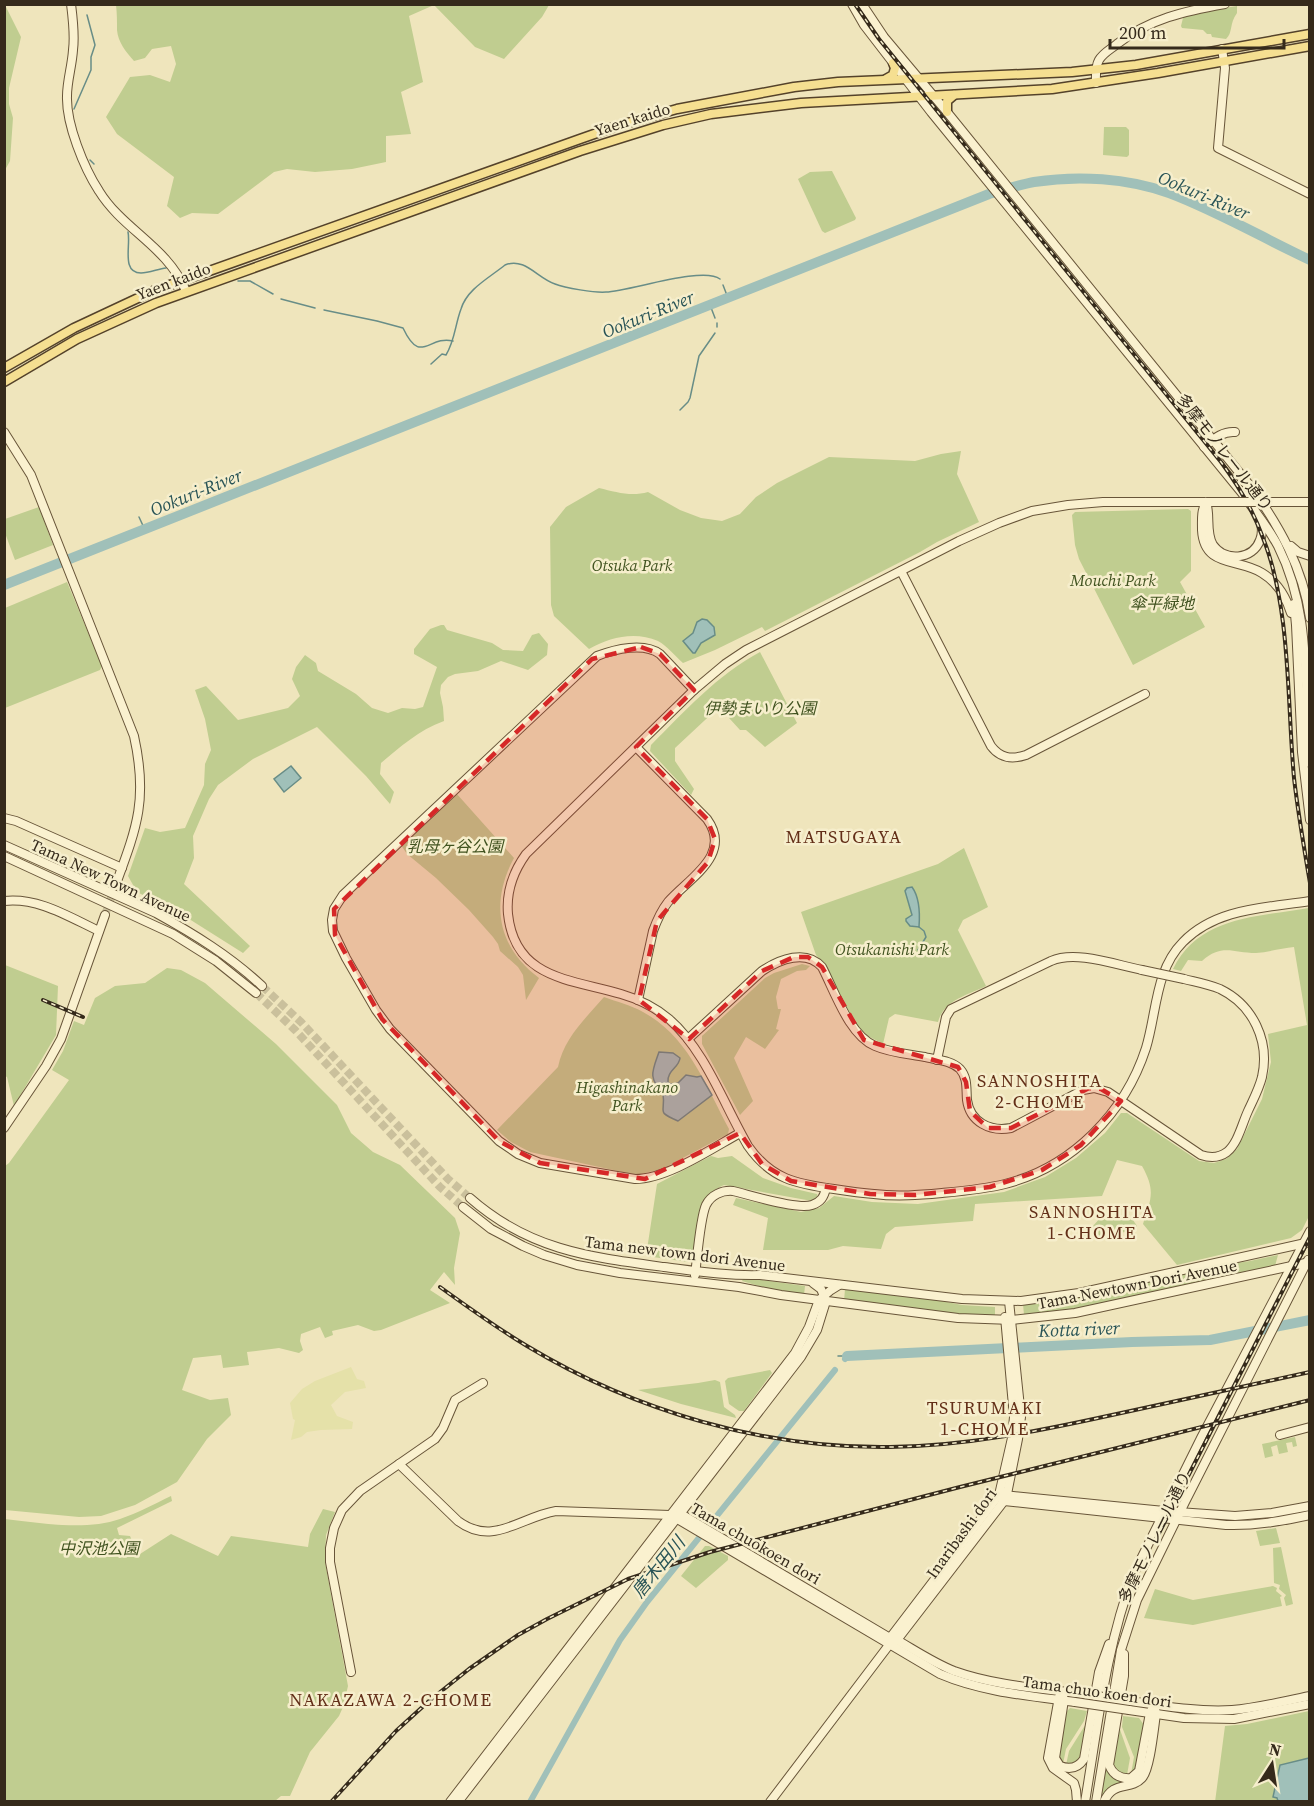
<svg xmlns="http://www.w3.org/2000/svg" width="1314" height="1806" font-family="'Source Serif 4','Noto Sans JP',serif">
<rect width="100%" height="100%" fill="#efe5bc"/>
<polygon fill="#e5e1a9" points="351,1367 357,1379 364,1381 366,1388 345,1392 331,1405 337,1416 353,1422 352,1429 321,1430 307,1432 301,1437 291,1440 295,1420 293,1419 290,1403 302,1389 315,1381"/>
<g fill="#c0cd90">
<polygon points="5,5 21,37 9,88 9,104 13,118 10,161 5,170"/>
<path d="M116 5V4L549 5 542 17 504 59 475 47 434 5 409 16 423 82 401 92 411 134 386 136V162L352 169 315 172 287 169 274 172 218 214 192 213 180 218 167 206 174 177 117 134 106 117 130 77 150 75 170 82 176 64 171 46 152 49 145 58 134 61C126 52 118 42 117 30 117 21 117 13 116 5Z"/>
<path d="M1237 6V13C1229 24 1233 33 1226 39L1212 37 1211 34H1207L1203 30 1182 28 1181 26 1183 18 1188 14Z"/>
<polygon points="1104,127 1126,127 1129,130 1129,155 1127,157 1103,155"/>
<polygon points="832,171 856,218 855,220 825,233 822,231 798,179 810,172"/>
<path d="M961 451 957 474 979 522 937 542 920 552 765 631 762 627 715 650 683 663C675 656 667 646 658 641 635 631 610 637 589 649L554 616 551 605 550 527 566 507 599 488C616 492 631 497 648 492L680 510 701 518 722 521 740 514 756 497 777 483 829 457 915 461 941 454Z"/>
<polygon points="39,507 53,545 15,560 5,533 5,519"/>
<polygon points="1188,509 1191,511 1191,571 1180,582 1205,627 1133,665 1079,559 1075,545 1072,515 1075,512"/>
<polygon points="67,582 102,666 100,670 5,708 5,608"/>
<path d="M441 625H444L447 630 492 643 503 650 523 651 532 635 539 633 548 644 547 655 528 670 501 661 478 671 455 674 448 677 441 685 440 693 443 707 444 721C419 730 400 747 381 763L380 774 394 792 390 804 366 776 317 727 253 759 218 785 209 799 193 836 194 858 184 884 250 946 243 953 186 917 137 892 128 876 145 828 160 832 185 828 204 785 205 764 211 750 205 719 195 690 206 686 238 720 288 708 300 696 292 679 296 667 305 655 316 663 318 671 356 694 372 708 388 713 402 708 415 709 423 707 437 667 414 654V649L430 629Z"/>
<path d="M760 652 797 723 765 747 746 730H740L719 707 675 748V761L694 789 691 795 650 751 651 745C685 711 717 675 760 652Z"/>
<path d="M456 793 514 858C490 902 497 947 539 978L526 1000 523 975 518 967 500 951 498 944 493 937 469 910 436 878 407 854 401 845Z"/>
<path d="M964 848 988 907 963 920 958 930 986 986C966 996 944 1000 938 1022L895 1014 889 1018 883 1044 868 1036 856 1024 823 963 816 955 801 912 938 864Z"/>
<path d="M1309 908V1216L1302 1230 1291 1238 1177 1265 1143 1224C1151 1199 1156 1191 1142 1166L1117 1160 1102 1196 975 1204 973 1221 895 1227 886 1234 881 1249 843 1246 828 1250H763L768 1218 733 1205 736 1198 801 1212 819 1208 834 1196 872 1202 918 1204 1004 1192 1045 1177 1076 1158 1105 1133 1121 1113H1127L1199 1161 1214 1163 1226 1159 1237 1149 1262 1099 1271 1062 1268 1034 1307 1025 1294 947C1282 948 1269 952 1256 953 1233 953 1222 943 1202 961L1188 960 1181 971 1173 969C1199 916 1258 917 1309 908Z"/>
<polygon points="802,964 810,966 806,970 797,971 781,979 776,997 778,1009 781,1009 776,1029 779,1030 765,1049 746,1037 734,1058 753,1101 740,1115 702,1044 702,1036 765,978 774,973"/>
<polygon points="5,965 58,986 56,1035 14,1106 7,1077 5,1076"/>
<polygon points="167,968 181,970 205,983 276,1044 337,1105 351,1133 373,1152 400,1165 455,1218 460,1233 454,1268 455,1285 444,1272 430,1290 450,1303 381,1330 374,1331 358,1325 332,1331 333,1335 325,1338 320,1327 301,1334 300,1341 303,1350 299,1353 279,1348 247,1352 249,1365 223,1368 221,1355 193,1358 182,1390 210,1400 228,1398 231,1415 207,1439 177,1482 135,1505 101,1516 79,1517 5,1510 5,1166 9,1163 69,1080 52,1070 63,1051 74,1021 84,1025 95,998 115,986 145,983"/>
<path d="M604 997C617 1002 631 1005 643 1012 688 1036 706 1086 729 1129L728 1134 662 1169 636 1175 530 1152 511 1142 497 1130 558 1067C564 1038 585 1019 604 997Z"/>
<path d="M711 1156 718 1158 732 1156 763 1178 791 1188 817 1194 818 1197 812 1201 724 1185C683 1203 709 1236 688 1262L646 1256 657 1184Z"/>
<polygon points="1107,1214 1133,1220 1137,1226 1135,1230 1084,1240 1082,1238 1102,1216"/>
<polygon points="1278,1255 1275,1266 1074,1310 1024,1315 1023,1304 1072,1298 1224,1265 1250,1261"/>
<polygon points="743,1279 755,1279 805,1286 804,1295 769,1289 742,1281"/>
<polygon points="845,1289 937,1300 962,1305 995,1307 995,1316 961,1314 844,1301"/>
<polygon points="770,1370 772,1373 744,1411 739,1411 729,1404 725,1381 728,1378"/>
<polygon points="715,1380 720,1382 724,1407 735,1415 736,1418 681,1404 638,1390 698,1383"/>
<polygon points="1295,1437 1297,1446 1293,1447 1292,1442 1286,1443 1288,1452 1279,1454 1277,1445 1271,1447 1273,1456 1265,1458 1262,1444"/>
<path d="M171 1496 172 1501 117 1528 119 1535 130 1536C133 1544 137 1547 140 1554L171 1534 218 1556 231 1536 308 1547 310 1534 323 1509 335 1512 326 1535 325 1562 348 1686 343 1707 339 1716 310 1752 290 1796H281L275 1801H5V1519C40 1523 86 1531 120 1519 138 1513 154 1504 171 1496Z"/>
<polygon points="1276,1528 1280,1543 1260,1546 1256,1531"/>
<polygon points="705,1546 709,1546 728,1556 728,1560 696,1588 681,1576"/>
<polygon points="1281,1547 1293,1604 1286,1606 1284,1598 1286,1595 1279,1589 1280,1585 1274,1583 1273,1548"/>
<polygon points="1273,1586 1277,1588 1276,1591 1282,1596 1280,1597 1282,1606 1193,1625 1144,1618 1155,1589 1193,1600"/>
<polygon points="1070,1708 1087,1711 1084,1721 1066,1749 1063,1764 1057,1755 1064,1714"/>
<polygon points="1309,1711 1309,1801 1215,1802 1225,1726 1247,1724"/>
<polygon points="1123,1716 1139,1718 1144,1725 1136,1769 1131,1774 1134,1757 1122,1727"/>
<polygon points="1089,1719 1081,1758 1072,1765 1066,1765 1069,1751"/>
<polygon points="1118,1724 1130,1758 1127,1775 1115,1771 1112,1763"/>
<polygon points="1107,1761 1107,1766 1130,1781 1105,1793 1100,1802"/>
</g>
<g fill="#a0c0b9" stroke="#688d87" stroke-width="1.5">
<polygon points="702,619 707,620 714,627 715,635 701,643 695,653 693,653 683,641 693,633 697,622"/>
<polygon points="291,766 301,778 284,792 274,779"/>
<path d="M912 887C920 898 920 914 919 927L910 926 906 921V919L912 915 905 891 907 888Z"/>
<path d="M659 1052 673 1053 680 1058C679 1068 667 1070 668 1082L670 1084 678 1083 686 1075 697 1077 701 1076 712 1095 678 1121C655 1111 666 1113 663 1094 648 1077 652 1072 659 1052Z"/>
<polygon points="1309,1758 1309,1801 1278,1801 1277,1798 1273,1797 1280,1765"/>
</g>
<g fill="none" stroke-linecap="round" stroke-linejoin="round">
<g stroke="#688d87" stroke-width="1.5">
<polyline points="74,109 91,70 91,57 95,45 87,15"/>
<polyline points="90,160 94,164"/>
<path d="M128 232C131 245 121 273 141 273 149 273 158 269 166 268"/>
<polyline points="238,281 250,281 273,294"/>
<polyline points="723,285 728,298"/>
<polyline points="281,299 315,308"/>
<polyline points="710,305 715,318"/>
<path d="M324 310 377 321 403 328C421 366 428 335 453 341"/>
<polyline points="717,327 717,323"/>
<path d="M431 364 442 354 446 355C455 340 455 325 461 309 467 289 489 278 505 265 525 257 537 278 555 284 565 288 595 293 606 292 630 291 703 266 720 279"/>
<polyline points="680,410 688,402 690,398 699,356 715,333"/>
<polyline points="139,517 145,530"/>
<polyline points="918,950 926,937 924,931 919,927"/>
<polyline points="838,1356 847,1356"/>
</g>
<g stroke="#a0c0b9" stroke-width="6">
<polyline points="845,1359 847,1356"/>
<polyline points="530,1802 620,1640 647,1602 835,1370"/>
</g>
<g stroke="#a0c0b9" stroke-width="10">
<path d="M4 585 989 194C1004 190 1018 185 1034 182 1078 175 1127 178 1169 193 1217 211 1263 238 1310 260"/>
<polyline points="847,1356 1132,1342 1210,1340 1310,1320"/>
</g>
<g stroke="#cac09c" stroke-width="8" stroke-dasharray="8 4" stroke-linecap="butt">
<polyline points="105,915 116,884"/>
<polyline points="262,986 301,1022 448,1179 470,1198"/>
<polyline points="256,993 295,1030 440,1187 463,1207"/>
</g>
<defs>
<g id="secondary">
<path d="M71 4C73 20 75 35 73 50 72 66 67 81 67 96 66 124 84 168 99 191 123 230 167 246 186 291"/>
<path d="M852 4 864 25 931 112 1242 493C1254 510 1268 527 1278 546 1313 616 1303 688 1310 763"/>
<path d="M862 4 884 37 947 112 1251 487C1280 527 1303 568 1310 618"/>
<polyline points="1222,49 1225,68 1218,148 1310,194"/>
<path d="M1096 83C1096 75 1095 67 1099 60 1103 53 1111 49 1117 44 1149 19 1185 11 1225 4"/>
<path d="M4 432 31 475 134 736C148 799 137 827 116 884"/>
<path d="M1204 447C1214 439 1222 431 1235 432"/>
<path d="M1206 502C1201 511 1202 520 1202 530 1204 568 1238 558 1262 573 1277 582 1286 597 1291 613"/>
<path d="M1206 502C1211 516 1205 532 1213 545 1225 562 1253 560 1260 540 1263 534 1262 527 1261 521"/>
<path d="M1238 502H1103L1068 505 1032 511 999 523 959 541 746 650 725 664 694 690 526 854C513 872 506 891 508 914 515 980 572 979 621 994 638 999 655 1007 669 1019 705 1050 724 1105 748 1146 771 1179 796 1184 834 1189 847 1191 861 1193 874 1194 897 1197 920 1195 942 1193 963 1191 985 1189 1005 1184 1072 1167 1125 1113 1146 1048 1157 1012 1155 970 1183 942 1216 908 1265 908 1310 901"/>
<polyline points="1275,502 1310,502"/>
<polyline points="1291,546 1298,552 1310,556"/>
<path d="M901 571 991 746C1000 758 1011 760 1026 755L1145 694"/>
<polyline points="1294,604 1296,625 1302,752 1310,820"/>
<path d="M694 690 660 654C644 642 615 649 597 656L343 895 334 909 332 920 333 931 346 958 376 1010 390 1029 499 1141 518 1154 540 1163 635 1179C667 1179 711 1149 740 1133"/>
<path d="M636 747 707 819C733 855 689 878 668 902 661 911 657 920 653 931L638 1000"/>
<polyline points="4,818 16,821 122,868"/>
<path d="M4 845 156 913C194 934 230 956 262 986"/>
<polyline points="4,856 173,934 216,961 256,993"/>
<path d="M4 901C38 897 69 917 99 931"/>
<path d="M688 1039 762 971C780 959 806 949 822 967 835 992 849 1035 875 1046 891 1053 909 1054 925 1057 936 1060 951 1060 960 1069 968 1078 966 1089 967 1100 970 1122 990 1132 1011 1128L1083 1090 1094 1088 1108 1092 1201 1155C1210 1158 1219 1158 1227 1152 1238 1143 1242 1124 1248 1111 1253 1100 1259 1089 1262 1077 1270 1041 1253 1005 1220 989 1208 984 1196 982 1184 979"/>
<path d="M937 1060 946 1017 951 1009 1051 961C1076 950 1116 965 1142 970"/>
<polyline points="4,1128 46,1066 61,1039 105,915"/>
<path d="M470 1198C529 1250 589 1257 664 1267 696 1271 728 1276 760 1275L962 1299 1021 1301 1079 1293 1310 1242"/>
<polyline points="463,1207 491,1229 523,1246 544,1255 577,1265 620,1273 739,1287 781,1295 958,1318 1012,1320 1075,1313 1310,1262"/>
<path d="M695 1275C697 1260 700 1218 706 1205 711 1195 722 1190 733 1191 750 1195 797 1210 812 1205 821 1202 824 1197 826 1188"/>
<polyline points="1280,1435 1310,1427"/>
<path d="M399 1464 458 1521C493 1547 520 1517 556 1511L670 1515 681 1514 890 1638 897 1640C916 1651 934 1663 954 1671 993 1685 1036 1688 1077 1693"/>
<polyline points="1004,1495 1164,1511 1235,1516 1272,1513 1310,1506"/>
<path d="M1002 1499 1004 1501 1226 1525C1255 1526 1282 1521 1310 1515"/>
<path d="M674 1517 940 1674C982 1692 1030 1696 1075 1702"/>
<polyline points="890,1641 890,1638 999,1495 1012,1438 1014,1417 1005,1317"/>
<path d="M1124 1654V1676L1109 1765C1113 1775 1120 1779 1131 1778L1139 1771 1150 1713 1154 1705"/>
<polyline points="351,1672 330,1562 330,1548 334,1528 342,1510 360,1491 435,1439 443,1428 455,1400 483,1383"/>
<path d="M1063 1696 1064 1700 1055 1758 1060 1766C1070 1770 1078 1768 1084 1759L1099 1672 1109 1644"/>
<polyline points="1059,1697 1048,1758 1053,1768 1074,1783 1076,1790 1077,1802"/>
<path d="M1130 1701C1164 1706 1197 1712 1232 1710 1258 1708 1284 1701 1310 1696"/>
<polyline points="1129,1710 1184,1718 1234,1719 1310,1704"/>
<polyline points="450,1802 795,1353 809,1327 819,1300 831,1290 839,1285"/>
<polyline points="458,1802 801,1357 817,1330 826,1301 821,1289 813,1283"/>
<polyline points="770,1802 889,1645 897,1640 1004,1501 1007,1494 1018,1439 1021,1417 1009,1301"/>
<path d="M1085 1802C1098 1725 1106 1646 1134 1573L1202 1436 1310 1231"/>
<polyline points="1096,1802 1121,1650 1137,1600 1185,1502 1308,1260"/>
<path d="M1104 1802C1113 1780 1130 1791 1142 1778 1150 1770 1154 1727 1156 1714L1155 1709"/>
</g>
<g id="primary">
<polyline points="886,79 893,75 895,68 893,63"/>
<polyline points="947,112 947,101 954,95"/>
<polyline points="4,368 74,328 153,291 580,139 617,126 677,109 794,87 838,82 1072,72 1136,65 1310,34"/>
<polyline points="4,382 77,339 156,303 580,151 663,125 711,114 801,103 1052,89 1158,73 1310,46"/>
</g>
</defs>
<use href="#secondary" stroke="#685539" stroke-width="10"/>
<use href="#primary" stroke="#54422a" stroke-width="11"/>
<use href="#secondary" stroke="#faf1cf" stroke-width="8"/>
<use href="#primary" stroke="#f5df91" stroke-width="8"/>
<defs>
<g id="rail">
<path d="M855 4 879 39 1221 462C1238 485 1253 510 1263 538 1291 608 1287 703 1294 778 1298 813 1304 848 1310 883"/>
<polyline points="43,1000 83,1017"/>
<path d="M440 1287C469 1308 497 1328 527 1346 635 1411 764 1449 890 1447 966 1446 1039 1431 1112 1415 1178 1401 1244 1386 1310 1372"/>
<polyline points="1156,1539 1310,1237"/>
<polyline points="331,1802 396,1731 429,1701 469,1669 518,1635 547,1619 628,1579 710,1552 960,1487 1310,1400"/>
</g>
</defs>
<use href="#rail" stroke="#352a1b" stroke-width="4"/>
<use href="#rail" stroke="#f6eecc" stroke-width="1.5" stroke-dasharray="4.5" stroke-linecap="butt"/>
<defs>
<g id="secondary-bridge">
<polyline points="1238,502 1275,502"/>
<polyline points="1142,970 1184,979"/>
<polyline points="1077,1693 1130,1701"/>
<polyline points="1075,1702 1129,1710"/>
</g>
</defs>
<use href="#secondary-bridge" stroke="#685539" stroke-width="10" stroke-linecap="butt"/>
<use href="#secondary-bridge" stroke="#faf1cf" stroke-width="8"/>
</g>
<path fill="#d62828" fill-opacity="0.2" stroke="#d62828" stroke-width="4.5" stroke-dasharray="12 8" stroke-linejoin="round" d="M641 647 660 654 694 690 636 747 707 819 715 839 708 862 657 921 639 1000 689 1039 762 971 794 957H808L822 967 864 1040 958 1067 966 1082 970 1111 988 1128H1011L1089 1088 1101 1089 1121 1101 1081 1145 1042 1170 990 1187 915 1195 870 1194 791 1181 762 1164 740 1133 645 1179 540 1163 499 1141 382 1019 335 935 334 909 592 659Z"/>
<g text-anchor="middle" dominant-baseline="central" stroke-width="5" stroke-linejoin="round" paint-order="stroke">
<g font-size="16" fill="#352a1b" stroke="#f6eecc">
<text transform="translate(632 119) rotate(-17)">Yaen kaido</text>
<text transform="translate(173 281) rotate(-21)">Yaen kaido</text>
<text transform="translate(1225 452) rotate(52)">多摩モノレール通り</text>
<text transform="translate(111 880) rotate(25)">Tama New Town Avenue</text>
<text transform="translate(685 1253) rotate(7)">Tama new town dori Avenue</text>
<text transform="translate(1137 1284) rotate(-11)">Tama Newtown Dori Avenue</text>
<text transform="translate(961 1533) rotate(-54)">Inaribashi dori</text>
<text transform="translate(1154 1537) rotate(-64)">多摩モノレール通り</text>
<text transform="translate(756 1543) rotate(30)">Tama chuokoen dori</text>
<text transform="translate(1097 1691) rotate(8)">Tama chuo koen dori</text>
</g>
<g font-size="16" font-style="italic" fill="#415320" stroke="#f6eecc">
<text x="632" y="565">Otsuka Park</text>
<text x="1113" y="580">Mouchi Park</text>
<text x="1162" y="603">傘平緑地</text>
<text x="760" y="708">伊勢まいり公園</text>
<text x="455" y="846">乳母ヶ谷公園</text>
<text x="892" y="949">Otsukanishi Park</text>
<text x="627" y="1087">Higashinakano<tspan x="627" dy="18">Park</tspan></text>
<text x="99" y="1548">中沢池公園</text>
</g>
<g font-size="18" font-style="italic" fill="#295456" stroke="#f6eecc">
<text transform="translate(1204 195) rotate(23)">Ookuri-River</text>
<text transform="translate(648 314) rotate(-22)">Ookuri-River</text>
<text transform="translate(196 492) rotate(-22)">Ookuri-River</text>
<text transform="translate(1079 1329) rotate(-2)">Kotta river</text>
<text transform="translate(658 1567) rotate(-51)">唐木田川</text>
</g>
<g font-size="18" letter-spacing="1.5" fill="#632f18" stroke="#f6eecc">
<text x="844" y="836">MATSUGAYA</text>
<text x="1040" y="1080">SANNOSHITA<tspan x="1040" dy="21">2-CHOME</tspan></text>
<text x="1092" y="1211">SANNOSHITA<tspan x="1092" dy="21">1-CHOME</tspan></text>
<text x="985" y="1407">TSURUMAKI<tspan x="985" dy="21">1-CHOME</tspan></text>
<text x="391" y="1699">NAKAZAWA 2-CHOME</text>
</g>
</g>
<rect width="1314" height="1806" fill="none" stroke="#352a1b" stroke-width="12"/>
<g transform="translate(1272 1764) rotate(12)" stroke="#f6eecc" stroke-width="4.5" paint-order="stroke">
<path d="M0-4.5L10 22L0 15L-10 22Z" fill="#352a1b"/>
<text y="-9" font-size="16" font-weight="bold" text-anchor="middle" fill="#352a1b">N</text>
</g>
<path d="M1110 39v9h174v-9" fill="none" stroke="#352a1b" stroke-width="3"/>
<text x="1119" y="39" font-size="18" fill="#352a1b" stroke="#f6eecc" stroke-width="4.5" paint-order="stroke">200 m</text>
</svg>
